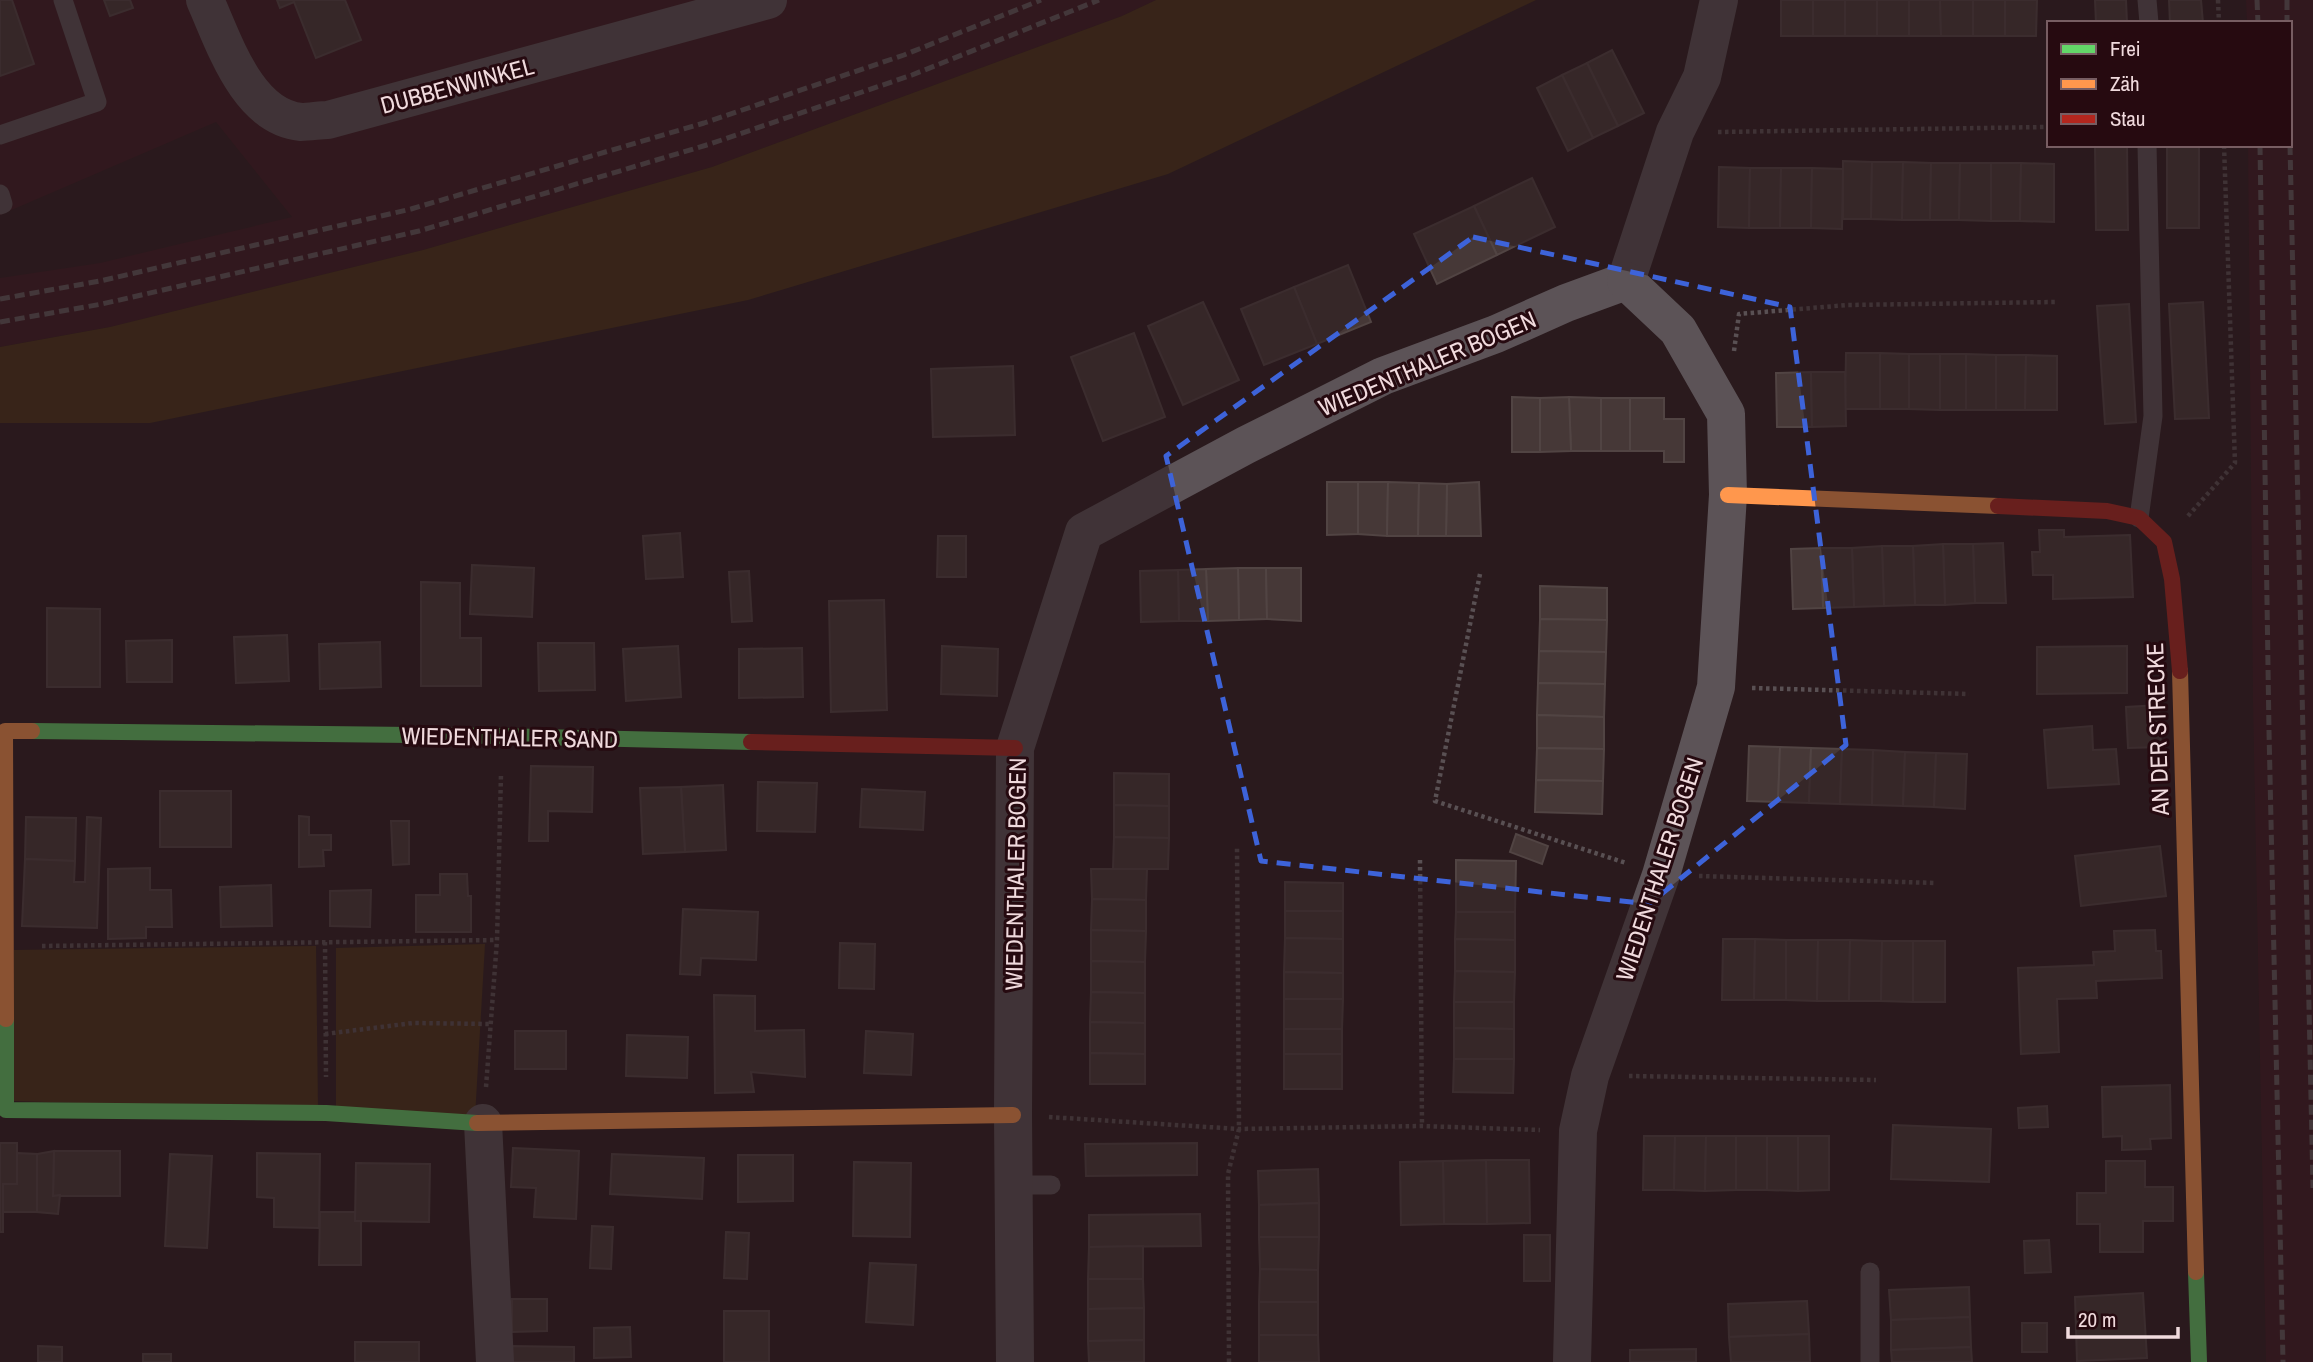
<svg xmlns="http://www.w3.org/2000/svg" width="2313" height="1362" font-family="'Archivo Narrow',sans-serif">
<rect width="100%" height="100%" fill="#2a1a1d"/>
<g fill="#3a181f">
<polygon points="0,0 1156,0 1122,16 712,167 423,250 110,327 0,347 0,278 100,263 292,217 216,122 0,215"/>
<polygon points="2246,0 2313,0 2313,1362 2266,1362 2253,703 2248,145 2290,145 2290,23 2247,23"/>
</g>
<g fill="#493214">
<polygon points="1156,0 1536,0 1168,174 748,300 150,423 0,423 0,347 110,327 423,250 712,167 1122,16"/>
<polygon points="485,944 475,1117 336,1110 336,948"/>
<polygon points="316,946 318,1110 14,1101 14,950"/>
</g>
<g fill="#463837" stroke="#514443" stroke-width="2">
<polygon points="0,0 12,0 34,64 0,76"/>
<polygon points="104,0 130,0 133,8 110,16"/>
<polygon points="277,0 345,0 361,40 316,58 294,2 280,8"/>
<rect x="1781" y="0" width="32" height="36"/>
<rect x="1813" y="0" width="32" height="36"/>
<rect x="1845" y="0" width="32" height="36"/>
<rect x="1877" y="0" width="32" height="36"/>
<polygon points="1909,0 1940,0 1941,36 1909,36"/>
<polygon points="1940,0 1973,0 1973,36 1941,36"/>
<rect x="1973" y="0" width="32" height="36"/>
<polygon points="2005,0 2037,0 2036,36 2005,36"/>
<polygon points="2095,0 2126,0 2127,23 2096,23"/>
<polygon points="2169,0 2201,0 2203,23 2170,23"/>
<polygon points="1612,50 1644,113 1618,126 1587,63"/>
<polygon points="1587,63 1618,126 1593,138 1562,75"/>
<polygon points="1562,75 1593,138 1568,151 1537,88"/>
<polygon points="2095,145 2127,145 2128,230 2096,230"/>
<rect x="2167" y="145" width="32" height="83"/>
<polygon points="1843,161 1872,162 1871,219 1843,219"/>
<polygon points="1872,162 1903,162 1902,220 1871,219"/>
<polygon points="1903,162 1931,163 1930,220 1902,220"/>
<polygon points="1931,163 1960,163 1959,220 1930,220"/>
<polygon points="1960,163 1991,163 1991,221 1959,220"/>
<polygon points="1991,163 2021,163 2020,221 1991,221"/>
<polygon points="2021,163 2054,164 2054,222 2020,221"/>
<polygon points="1719,167 1750,168 1749,228 1718,227"/>
<polygon points="1750,168 1781,168 1780,228 1749,228"/>
<polygon points="1781,168 1812,168 1811,228 1780,228"/>
<polygon points="1812,168 1843,169 1842,229 1811,228"/>
<polygon points="1532,178 1555,227 1497,255 1474,206"/>
<polygon points="1474,206 1497,255 1437,284 1414,234"/>
<polygon points="1348,265 1371,322 1317,344 1294,287"/>
<polygon points="1294,287 1317,344 1264,365 1241,309"/>
<polygon points="1203,302 1239,380 1183,405 1148,326"/>
<polygon points="2203,302 2209,418 2175,419 2169,304"/>
<polygon points="2129,304 2136,422 2105,424 2097,306"/>
<polygon points="1134,333 1165,417 1103,441 1071,357"/>
<polygon points="1846,353 1880,353 1880,409 1845,409"/>
<polygon points="1880,353 1909,354 1909,409 1880,409"/>
<polygon points="1909,354 1940,354 1940,410 1909,409"/>
<rect x="1940" y="354" width="26" height="56"/>
<polygon points="1966,354 1996,355 1996,410 1966,410"/>
<polygon points="1996,355 2026,355 2025,410 1996,410"/>
<polygon points="2026,355 2057,356 2057,410 2025,410"/>
<polygon points="1013,366 1015,435 933,437 931,369"/>
<polygon points="1811,372 1812,427 1777,427 1776,373"/>
<polygon points="1811,372 1845,372 1846,426 1812,427"/>
<polygon points="1512,397 1540,398 1540,452 1512,452"/>
<polygon points="1569,397 1601,398 1601,451 1571,451"/>
<polygon points="1569,397 1571,451 1540,452 1540,398"/>
<rect x="1601" y="398" width="29" height="53"/>
<polygon points="1630,398 1664,398 1664,419 1684,419 1684,462 1664,462 1664,451 1630,451"/>
<polygon points="1327,482 1358,482 1358,534 1327,535"/>
<polygon points="1358,482 1388,482 1387,536 1358,534"/>
<polygon points="1388,482 1419,483 1418,536 1387,536"/>
<polygon points="1479,482 1481,536 1446,536 1447,484"/>
<polygon points="1419,483 1447,484 1446,536 1418,536"/>
<polygon points="2039,530 2064,530 2064,537 2130,535 2133,597 2053,599 2053,575 2033,575 2032,552 2040,552"/>
<polygon points="680,533 683,577 646,579 643,536"/>
<polygon points="938,536 966,536 966,577 937,577"/>
<polygon points="2003,543 2006,603 1975,603 1973,544"/>
<polygon points="1943,544 1973,544 1975,603 1945,605"/>
<polygon points="1943,544 1945,605 1915,605 1913,546"/>
<polygon points="1882,546 1913,546 1915,605 1884,606"/>
<polygon points="1882,546 1884,606 1854,607 1852,548"/>
<polygon points="1821,548 1852,548 1854,607 1823,608"/>
<polygon points="1821,548 1823,608 1793,609 1791,549"/>
<polygon points="472,565 534,568 532,617 470,614"/>
<polygon points="1238,568 1266,568 1267,619 1239,620"/>
<polygon points="1238,568 1239,620 1208,621 1206,569"/>
<polygon points="1266,568 1301,568 1301,621 1267,619"/>
<polygon points="1206,569 1208,621 1179,621 1178,570"/>
<polygon points="1178,570 1179,621 1141,622 1140,571"/>
<polygon points="749,571 752,621 732,622 729,572"/>
<polygon points="421,582 460,583 460,638 481,638 481,686 421,686"/>
<polygon points="1540,586 1607,588 1607,620 1540,619"/>
<polygon points="884,600 887,710 831,712 829,601"/>
<polygon points="47,608 100,609 100,687 47,687"/>
<polygon points="1540,619 1607,620 1606,652 1539,651"/>
<polygon points="287,635 289,681 236,683 234,637"/>
<polygon points="172,640 172,682 127,682 126,641"/>
<polygon points="380,642 381,687 320,689 319,644"/>
<polygon points="538,643 594,643 595,690 539,691"/>
<polygon points="678,646 681,697 626,701 623,649"/>
<polygon points="942,646 998,649 997,696 941,694"/>
<polygon points="2127,646 2127,693 2037,694 2037,647"/>
<polygon points="802,648 803,697 739,698 739,649"/>
<polygon points="1539,651 1606,652 1605,684 1538,683"/>
<polygon points="1538,683 1605,684 1604,717 1537,715"/>
<polygon points="2159,705 2161,747 2128,748 2126,707"/>
<polygon points="1537,715 1604,717 1604,749 1537,748"/>
<polygon points="2092,726 2093,750 2116,749 2119,784 2048,788 2044,730"/>
<polygon points="1749,746 1780,747 1778,802 1747,801"/>
<polygon points="1780,747 1811,748 1809,803 1778,802"/>
<polygon points="1537,748 1604,749 1603,781 1536,780"/>
<polygon points="1811,748 1842,749 1840,804 1809,803"/>
<polygon points="1842,749 1873,750 1872,805 1840,804"/>
<polygon points="1873,750 1905,752 1903,806 1872,805"/>
<polygon points="1905,752 1936,753 1934,807 1903,806"/>
<polygon points="1936,753 1967,754 1965,809 1934,807"/>
<polygon points="531,766 593,767 592,812 548,811 548,841 529,841"/>
<polygon points="1114,773 1169,774 1169,806 1114,805"/>
<polygon points="1536,780 1603,781 1602,814 1535,812"/>
<polygon points="758,782 817,783 815,832 757,831"/>
<polygon points="723,785 726,850 685,852 681,787"/>
<polygon points="681,787 685,852 643,854 640,788"/>
<polygon points="862,789 925,792 923,830 860,827"/>
<rect x="160" y="791" width="71" height="56"/>
<polygon points="1114,805 1169,806 1169,838 1114,837"/>
<polygon points="299,816 309,817 309,835 331,835 331,850 323,850 324,866 299,867"/>
<polygon points="26,817 76,818 75,861 25,859"/>
<polygon points="87,817 101,818 97,928 22,926 25,859 75,861 74,882 85,882"/>
<polygon points="391,821 409,821 409,864 393,865"/>
<polygon points="1516,834 1548,846 1542,864 1510,852"/>
<polygon points="1114,837 1169,838 1168,869 1113,869"/>
<polygon points="2160,846 2166,896 2081,906 2075,856"/>
<polygon points="1456,860 1516,861 1515,912 1456,912"/>
<polygon points="150,868 150,890 171,890 172,927 146,927 146,938 108,939 108,869"/>
<polygon points="1091,869 1147,869 1146,900 1092,899"/>
<polygon points="440,874 467,874 468,896 471,896 471,932 416,932 416,895 440,895"/>
<polygon points="1285,882 1343,883 1343,911 1285,911"/>
<polygon points="271,885 272,926 221,927 220,887"/>
<polygon points="371,890 370,927 330,926 330,891"/>
<polygon points="1092,899 1146,900 1146,931 1091,930"/>
<polygon points="683,909 758,912 756,960 701,958 700,975 680,974"/>
<polygon points="1285,911 1343,911 1343,939 1285,938"/>
<polygon points="1456,912 1515,912 1515,940 1455,939"/>
<polygon points="1091,930 1146,931 1145,962 1091,961"/>
<polygon points="2155,930 2156,951 2161,951 2162,978 2096,981 2097,998 2057,999 2059,1052 2021,1054 2018,968 2094,965 2093,952 2115,951 2114,931"/>
<polygon points="1285,938 1343,939 1343,973 1284,972"/>
<polygon points="1455,939 1515,940 1515,972 1455,971"/>
<polygon points="1723,939 1755,939 1754,1000 1722,1000"/>
<polygon points="1755,939 1786,940 1786,1000 1754,1000"/>
<polygon points="1786,940 1818,940 1817,1001 1786,1000"/>
<polygon points="1818,940 1850,940 1849,1001 1817,1001"/>
<polygon points="1850,940 1882,941 1881,1001 1849,1001"/>
<polygon points="1882,941 1913,941 1913,1002 1881,1001"/>
<rect x="1913" y="941" width="32" height="61"/>
<polygon points="840,943 875,944 874,989 839,988"/>
<polygon points="1091,961 1145,962 1145,993 1091,992"/>
<polygon points="1455,971 1515,972 1514,1002 1454,1002"/>
<polygon points="1284,972 1343,973 1343,999 1284,999"/>
<polygon points="1091,992 1145,993 1145,1023 1090,1022"/>
<polygon points="714,995 755,996 755,1031 804,1030 805,1077 751,1072 754,1092 715,1093"/>
<polygon points="1284,999 1343,999 1342,1029 1284,1029"/>
<polygon points="1454,1002 1514,1002 1514,1029 1454,1028"/>
<polygon points="1090,1022 1145,1023 1145,1054 1090,1053"/>
<polygon points="1454,1028 1514,1029 1514,1059 1454,1059"/>
<rect x="1284" y="1029" width="58" height="25"/>
<rect x="515" y="1031" width="51" height="38"/>
<polygon points="866,1031 913,1034 911,1075 864,1073"/>
<polygon points="627,1035 688,1037 687,1078 626,1076"/>
<polygon points="1090,1053 1145,1054 1145,1084 1090,1084"/>
<rect x="1284" y="1054" width="58" height="35"/>
<polygon points="1454,1059 1514,1059 1513,1093 1453,1092"/>
<polygon points="2170,1085 2171,1138 2150,1139 2151,1149 2122,1150 2122,1136 2103,1137 2102,1087"/>
<polygon points="2047,1106 2048,1127 2019,1128 2018,1108"/>
<polygon points="1893,1125 1991,1129 1989,1182 1891,1179"/>
<polygon points="1644,1136 1675,1136 1674,1190 1643,1190"/>
<polygon points="1675,1136 1706,1136 1705,1191 1674,1190"/>
<polygon points="1706,1136 1736,1136 1736,1190 1705,1191"/>
<rect x="1736" y="1136" width="31" height="54"/>
<polygon points="1767,1136 1798,1136 1798,1191 1767,1190"/>
<polygon points="1798,1136 1829,1136 1829,1190 1798,1191"/>
<polygon points="0,1143 17,1143 17,1184 3,1184 3,1232 0,1232"/>
<polygon points="1197,1143 1197,1175 1086,1176 1085,1144"/>
<polygon points="513,1148 579,1151 576,1219 534,1217 536,1188 511,1187"/>
<polygon points="54,1151 120,1151 120,1196 53,1196"/>
<polygon points="54,1151 53,1196 60,1195 58,1214 37,1212 37,1154"/>
<polygon points="17,1153 37,1154 37,1212 3,1212 3,1184 17,1184"/>
<polygon points="257,1153 320,1154 319,1228 274,1227 274,1198 257,1197"/>
<polygon points="170,1154 212,1156 207,1248 165,1246"/>
<polygon points="612,1154 704,1158 702,1199 610,1194"/>
<polygon points="738,1155 793,1155 793,1201 738,1202"/>
<polygon points="1486,1160 1529,1160 1530,1223 1487,1224"/>
<polygon points="1486,1160 1487,1224 1444,1224 1443,1161"/>
<polygon points="1443,1161 1444,1224 1401,1225 1400,1162"/>
<polygon points="2106,1161 2145,1161 2145,1187 2173,1187 2173,1221 2143,1221 2143,1252 2100,1252 2100,1224 2077,1224 2077,1193 2106,1193"/>
<polygon points="854,1162 911,1163 910,1237 853,1236"/>
<polygon points="356,1163 430,1164 429,1222 355,1221"/>
<polygon points="1318,1169 1319,1203 1259,1205 1258,1171"/>
<polygon points="1319,1203 1319,1237 1259,1237 1259,1205"/>
<polygon points="320,1212 355,1212 355,1221 361,1221 361,1265 319,1265"/>
<polygon points="1200,1214 1201,1246 1089,1247 1089,1215"/>
<polygon points="592,1226 613,1227 611,1269 590,1268"/>
<polygon points="726,1232 749,1233 747,1279 724,1278"/>
<rect x="1524" y="1235" width="26" height="46"/>
<polygon points="1259,1237 1319,1237 1318,1270 1260,1269"/>
<polygon points="2049,1240 2051,1272 2025,1273 2024,1241"/>
<polygon points="1143,1246 1143,1279 1088,1279 1089,1247"/>
<polygon points="870,1263 916,1265 913,1325 866,1322"/>
<polygon points="1260,1269 1318,1270 1318,1302 1259,1302"/>
<polygon points="1088,1279 1143,1279 1144,1308 1088,1309"/>
<polygon points="1969,1287 1970,1317 1891,1320 1889,1290"/>
<polygon points="2143,1293 2147,1358 2077,1361 2075,1297"/>
<polygon points="512,1299 547,1299 547,1331 512,1332"/>
<polygon points="1807,1301 1809,1334 1729,1337 1728,1304"/>
<rect x="1259" y="1302" width="59" height="33"/>
<polygon points="1144,1308 1144,1340 1088,1341 1088,1309"/>
<rect x="724" y="1311" width="45" height="51"/>
<polygon points="1970,1317 1971,1347 1891,1350 1891,1320"/>
<rect x="2022" y="1323" width="25" height="29"/>
<polygon points="630,1327 631,1357 594,1358 594,1328"/>
<polygon points="1809,1334 1810,1362 1731,1362 1729,1337"/>
<polygon points="1259,1335 1318,1335 1319,1362 1259,1362"/>
<polygon points="1144,1340 1144,1362 1089,1362 1088,1341"/>
<rect x="355" y="1342" width="64" height="20"/>
<polygon points="38,1346 62,1347 62,1362 38,1362"/>
<polygon points="510,1346 574,1347 574,1362 510,1362"/>
<polygon points="1971,1347 1972,1362 1892,1362 1891,1350"/>
<polygon points="1696,1349 1696,1362 1630,1362 1630,1350"/>
<rect x="143" y="1354" width="28" height="8"/>
</g>
<g fill="none" stroke-linecap="round" stroke-linejoin="round">
<g stroke="#595053" stroke-width="4.5" stroke-dasharray="3.5 3.5" stroke-linecap="butt">
<polyline points="2218,0 2219,23"/>
<polyline points="1718,132 2047,127"/>
<polyline points="1734,351 1739,314 1848,305 2055,302"/>
<polyline points="2188,516 2235,463 2224,145"/>
<polyline points="1480,574 1435,801 1626,863"/>
<polyline points="1752,688 1969,694"/>
<polyline points="1420,860 1422,1126"/>
<polyline points="1699,876 1936,883"/>
<polyline points="325,942 326,1077"/>
<polyline points="42,946 497,940"/>
<polyline points="325,1034 413,1023 490,1024"/>
<polyline points="1629,1076 1876,1080"/>
<polyline points="486,1087 497,940 501,774"/>
<polyline points="1049,1117 1239,1129 1422,1126 1540,1130"/>
<polyline points="1229,1362 1228,1174 1239,1129 1237,847"/>
</g>
<g stroke="#5c5357" stroke-width="19">
<polyline points="2147,0 2149,23"/>
<polyline points="0,135 97,102 63,0"/>
<polyline points="0,194 3,204 0,205"/>
<polyline points="2139,518 2153,416 2147,145"/>
<polyline points="1013,1185 1051,1185"/>
<polyline points="1870,1362 1870,1272"/>
</g>
<g stroke="#5c5357" stroke-width="38">
<path d="M205 0C224 42 247 117 301 122 310 122 320 120 328 120L768 0"/>
<polyline points="1626,281 1675,132 1702,77 1719,0"/>
<polyline points="483,1123 495,1362"/>
<polyline points="1015,1362 1013,1115 1015,748 1084,532 1246,445 1383,376 1496,334 1566,303 1626,281"/>
<polyline points="1572,1362 1578,1131 1590,1076 1661,875 1716,687 1728,495 1726,414 1678,330 1626,281"/>
</g>
<g stroke="#63d668" stroke-width="16">
<polyline points="32,731 502,736 751,742"/>
<polyline points="6,1019 6,1110 326,1113 477,1123"/>
<polyline points="2196,1272 2199,1362"/>
</g>
<g stroke="#ff974d" stroke-width="16">
<polyline points="1728,495 1998,506"/>
<polyline points="2180,671 2196,1272"/>
<polyline points="6,1019 5,731 32,731"/>
<polyline points="477,1123 1013,1115"/>
</g>
<g stroke="#b3261e" stroke-width="16">
<polyline points="1998,506 2107,511 2139,518 2164,542 2172,579 2180,671"/>
<polyline points="751,742 1015,748"/>
</g>
<g stroke="#635b5e" stroke-width="5" stroke-dasharray="10 5" stroke-linecap="butt">
<polyline points="2257,0 2258,23"/>
<polyline points="2287,0 2287,23"/>
<polyline points="2260,145 2269,731 2283,1362"/>
<polyline points="2290,145 2313,1188"/>
<polyline points="0,299 100,281 411,209 704,123 904,55 1041,0"/>
<polyline points="0,322 102,304 419,231 710,144 912,75 1099,0"/>
</g>
</g>
<path d="M0 0H2313V1362H0ZM1473 237 1790 307 1846 745 1649 904 1261 861 1166 456Z" fill="#2a1a1d" fill-opacity=".55" fill-rule="evenodd"/>
<path fill="none" stroke="#3d63d9" stroke-width="5" stroke-dasharray="14 9" stroke-linejoin="round" d="M1473 237 1790 307 1846 745 1649 904 1261 861 1166 456Z"/>
<g text-anchor="middle" dominant-baseline="central" stroke-width="6" stroke-linejoin="round" paint-order="stroke">
<g font-size="24" fill="#f0dadd" stroke="#260a10">
<text transform="translate(457 85) rotate(-15)">DUBBENWINKEL</text>
<text transform="translate(1427 363) rotate(-23)">WIEDENTHALER BOGEN</text>
<text transform="translate(2157 729) rotate(-92)">AN DER STRECKE</text>
<text transform="translate(510 737) rotate(1)">WIEDENTHALER SAND</text>
<text transform="translate(1659 869) rotate(-72)">WIEDENTHALER BOGEN</text>
<text transform="translate(1015 874) rotate(-89)">WIEDENTHALER BOGEN</text>
</g>
</g>
<rect x="2047" y="21" width="245" height="126" fill="#260a10" stroke="#775d62" stroke-width="2"/>
<rect x="2061" y="44" width="35" height="10" fill="#63d668" stroke="#775d62" stroke-width="2"/>
<text x="2110" y="56" font-size="21" fill="#f0dadd">Frei</text>
<rect x="2061" y="79" width="35" height="10" fill="#ff974d" stroke="#775d62" stroke-width="2"/>
<text x="2110" y="91" font-size="21" fill="#f0dadd">Zäh</text>
<rect x="2061" y="114" width="35" height="10" fill="#b3261e" stroke="#775d62" stroke-width="2"/>
<text x="2110" y="126" font-size="21" fill="#f0dadd">Stau</text>
<path d="M2068 1327v10h110v-10" fill="none" stroke="#f0dadd" stroke-width="3.5"/>
<text x="2078" y="1327" font-size="21" fill="#f0dadd" stroke="#260a10" stroke-width="5" paint-order="stroke">20 m</text>
</svg>
